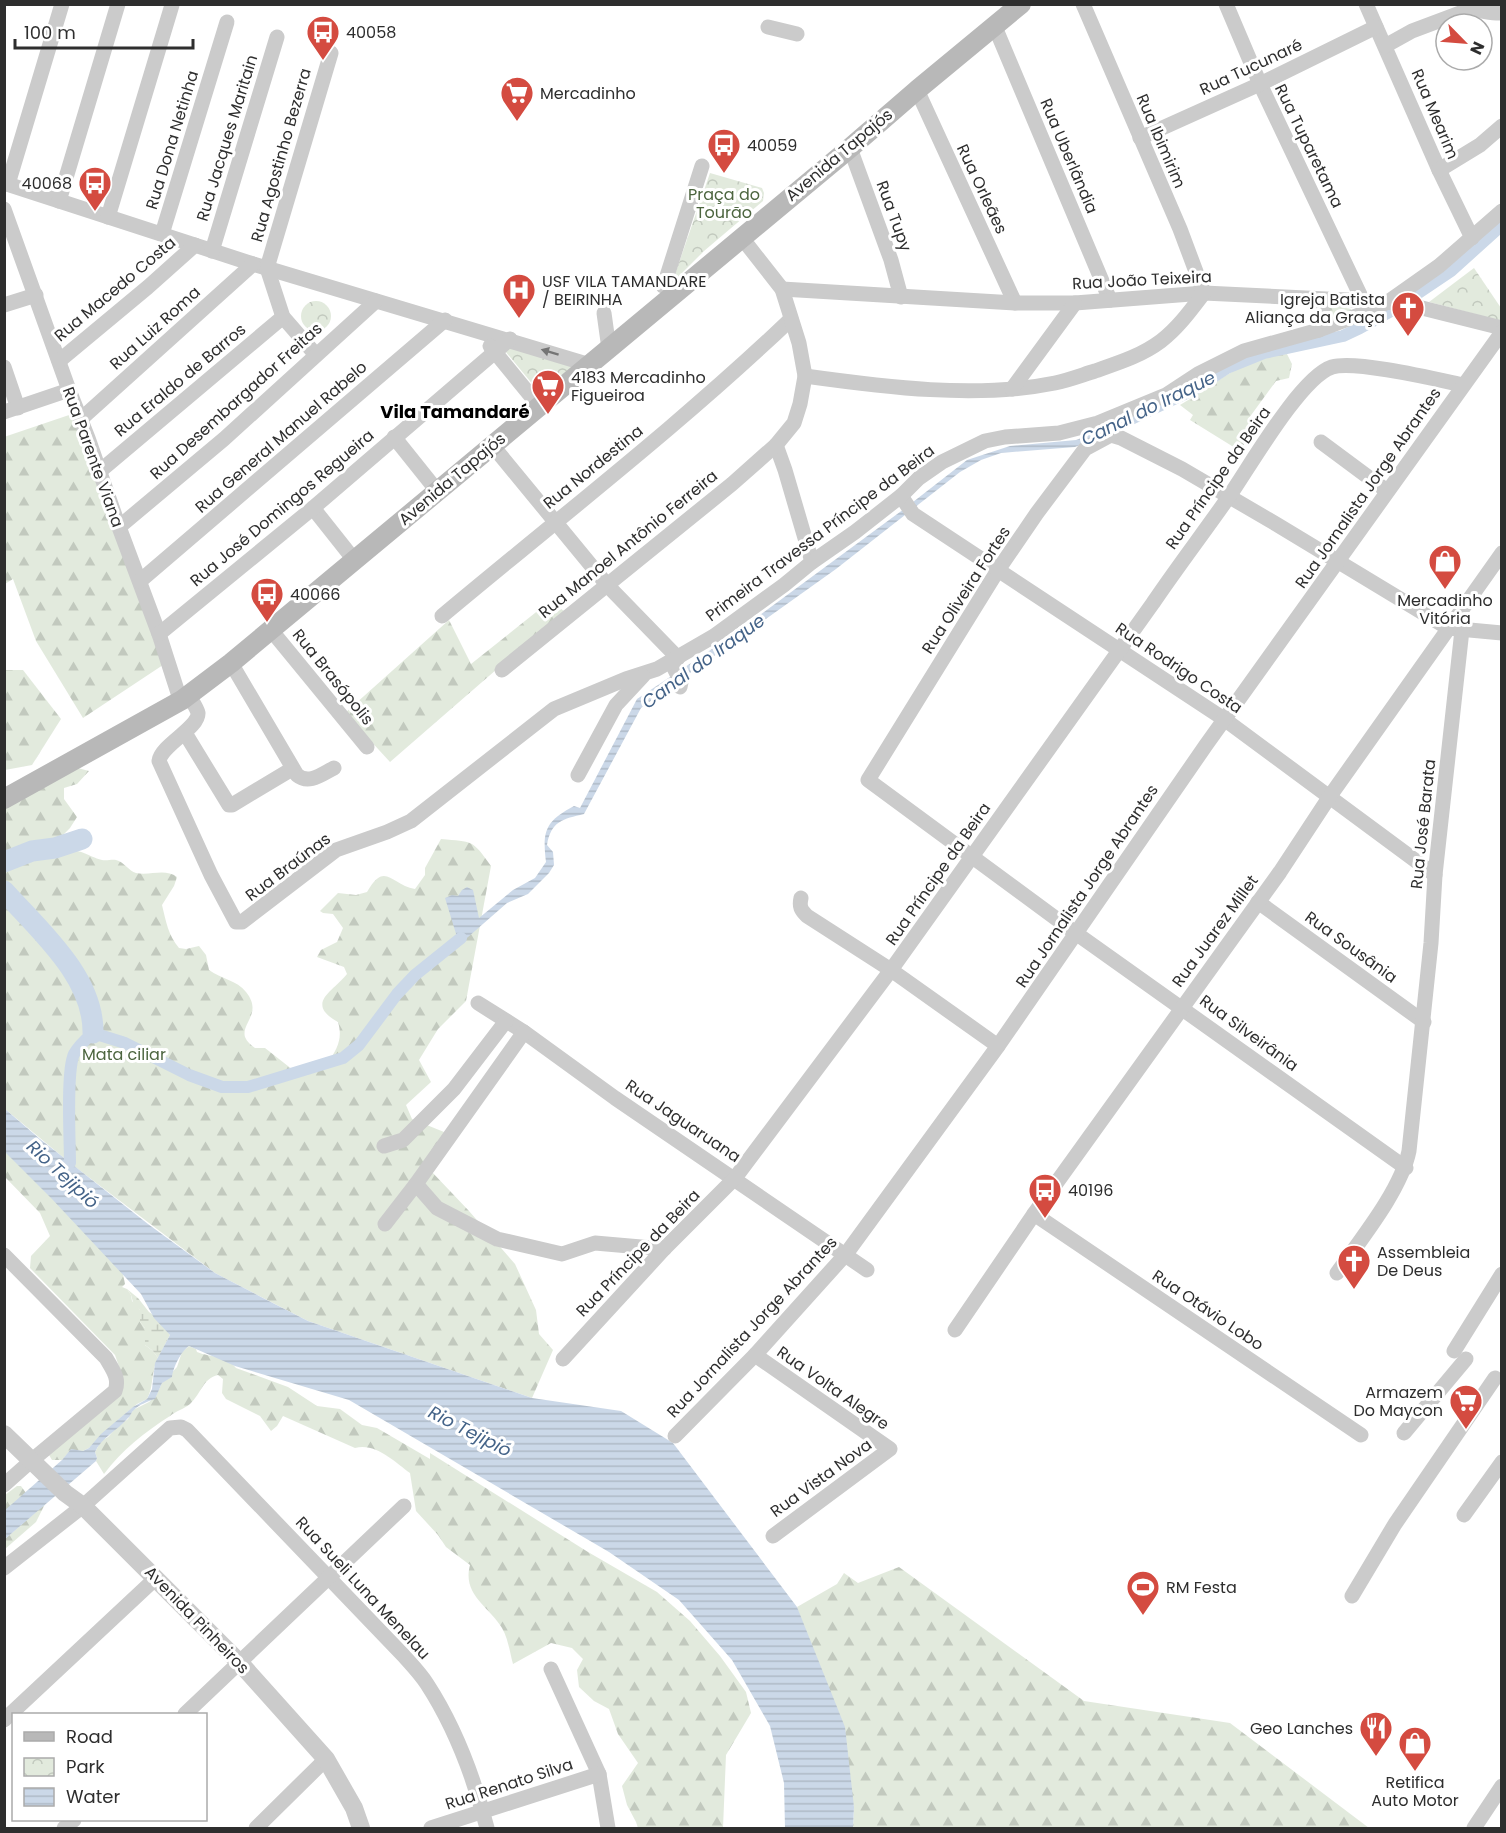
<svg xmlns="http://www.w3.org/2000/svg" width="1506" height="1833" font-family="Poppins,sans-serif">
<defs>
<pattern id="forest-firs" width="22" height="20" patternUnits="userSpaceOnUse" patternTransform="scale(1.5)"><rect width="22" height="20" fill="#e2eadd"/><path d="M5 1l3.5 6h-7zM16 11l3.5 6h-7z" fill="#c2c9be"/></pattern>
<pattern id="wetland-marsh" width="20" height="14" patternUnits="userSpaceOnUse" patternTransform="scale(1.5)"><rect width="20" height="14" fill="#e2eadd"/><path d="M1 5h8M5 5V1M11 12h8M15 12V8" fill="none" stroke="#c2c9be"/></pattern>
<pattern id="park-crowns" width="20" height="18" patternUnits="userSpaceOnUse" patternTransform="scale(1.5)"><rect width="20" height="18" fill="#e2eadd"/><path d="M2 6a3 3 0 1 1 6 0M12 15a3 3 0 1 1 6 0" fill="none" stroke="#c2c9be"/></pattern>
<pattern id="water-rules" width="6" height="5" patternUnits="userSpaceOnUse" patternTransform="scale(1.5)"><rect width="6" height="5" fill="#cbd8e8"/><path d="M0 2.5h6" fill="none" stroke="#afbac7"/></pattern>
</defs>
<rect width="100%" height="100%" fill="#fff"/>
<g fill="url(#forest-firs)">
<polygon points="1326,304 1351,309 1351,315 1328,321"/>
<path d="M1287 354 1292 364 1289 378 1276 381 1249 418 1255 426 1240 451 1190 420 1193 415 1180 405C1207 390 1233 367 1263 357 1271 355 1279 355 1287 354Z"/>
<polygon points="72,414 163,665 83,718 36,641 13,579 5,584 4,437"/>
<polygon points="550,601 564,611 390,762 345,713 449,620 471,664"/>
<polygon points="5,670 23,670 61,719 32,765 5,770"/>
<path d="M74 767 89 771 77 784 64 788V799L77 817 70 828 63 835V845L66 850C84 850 87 856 102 860 107 861 112 859 116 860 124 862 129 871 136 873 150 876 165 868 177 877L174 886 162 905C166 921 168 935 179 948L186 949 199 946 206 955 209 970C221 979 237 980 246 992 263 1013 241 1023 245 1037 247 1042 251 1045 255 1048H265L293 1070 300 1072 328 1063C337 1049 343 1039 338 1022 304 1003 334 991 347 974L344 967 317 957 321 950 337 942 343 928 333 914 323 913 320 911 338 893 356 895 367 892C385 860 391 885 415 889L425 875V868L441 839C473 842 472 839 491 866L466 1001 438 1029 419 1060 431 1082 406 1105 412 1119 444 1132 431 1171 469 1211 515 1264 536 1310 539 1334 553 1350 532 1398 308 1321 215 1273 70 1163 5 1109V795Z"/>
<path d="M4 1133 122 1269 125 1284 122 1287 127 1289 131 1295 132 1301 140 1310V1322L145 1328V1345L153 1351 158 1358C151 1370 154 1387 147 1399L137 1404 119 1419 89 1448 83 1451 71 1450 62 1460H52L49 1455 122 1375 115 1355 30 1268 31 1256 50 1236 40 1213 5 1177Z"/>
<path d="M189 1346 196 1349 197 1352C212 1358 226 1355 236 1368L288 1387 317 1406 340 1409 362 1425 377 1428 430 1459V1453L588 1552 657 1592 690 1621 720 1656 746 1692 751 1713 726 1755 723 1828H638L636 1822 627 1805 622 1786 638 1763 618 1734 609 1709 594 1701 579 1687 577 1670 583 1659 572 1648 551 1643 513 1664C510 1653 508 1638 502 1628 489 1606 462 1595 470 1565L446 1547 438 1535 416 1511 410 1473C395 1462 375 1442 355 1448L283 1416 277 1426 271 1431 260 1416 226 1399 222 1393 223 1379 218 1375C203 1378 201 1394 190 1404 184 1409 176 1411 170 1416 145 1432 122 1450 104 1474L96 1461 97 1458 95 1452 101 1441 108 1437 116 1428 128 1419 133 1410 149 1402 156 1396 162 1383 177 1367 182 1352Z"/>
<polygon points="17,1486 21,1486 26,1493 5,1511 5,1495"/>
<polygon points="45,1504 36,1522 5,1549 5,1539"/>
<polygon points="899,1567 1084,1701 1230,1723 1369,1828 853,1828 854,1806 797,1607 837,1584 844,1573 858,1583"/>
</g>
<polygon fill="url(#wetland-marsh)" points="127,1289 138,1298 149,1312 159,1319 170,1335 158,1358 153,1351 145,1345 145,1328 140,1322 140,1310 134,1306 131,1295"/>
<g fill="url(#park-crowns)">
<polygon points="710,173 762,188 764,193 763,201 704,251 672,283"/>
<polygon points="1474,268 1501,308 1501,321 1429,302"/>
<circle cx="316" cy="316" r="15"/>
<polygon points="507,347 574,366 546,395 539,392 505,351"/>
</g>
<g fill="url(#water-rules)">
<path d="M1100 431 1104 435 1075 447 1001 453 981 460 960 472 836 569 641 708 584 814C563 819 551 821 547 845L553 852 554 865 549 873 528 894 507 903 452 951 449 944 457 937 445 898 452 895 458 896 462 890 467 887 473 890 479 918 513 890 535 878 546 862C542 830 546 821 574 806L580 808 637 699 730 637 904 509 967 460 1010 446 1076 440Z"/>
<path d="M5 1109 40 1139 148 1224 215 1273 263 1298 308 1321 532 1398 621 1411 673 1443 797 1607 845 1727 854 1807 853 1828H785L784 1783 770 1726 732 1660 679 1600 609 1552 349 1400 235 1366 189 1346C181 1351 173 1368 172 1377L162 1383 155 1399C149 1401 138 1405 134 1410 131 1412 131 1416 128 1418 118 1430 101 1438 95 1452L97 1458 96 1461 5 1539 4 1511 62 1460 71 1449 83 1451 89 1448 101 1434 133 1407 147 1399 152 1389 155 1363 170 1335 154 1318 141 1294 52 1199 5 1152Z"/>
</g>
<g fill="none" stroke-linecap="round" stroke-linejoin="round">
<g stroke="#cbd8e8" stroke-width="12">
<polyline points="1101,433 1195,389 1227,368 1264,353 1343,336 1360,328 1393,310 1451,271 1502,225"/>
<path d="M70 1163C70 1141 66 1071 74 1054 79 1045 86 1039 93 1033L125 1043 189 1075 222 1087H248L343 1058 359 1045 397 994 415 975 461 938"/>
</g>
<g stroke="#cbd8e8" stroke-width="21">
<polyline points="4,862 32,851 55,848 82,839"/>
<path d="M4 891C39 930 94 977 93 1033"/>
</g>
<g stroke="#cbcbcb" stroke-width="15">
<polyline points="1226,4 1260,84 1363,301"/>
<polyline points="1366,4 1439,170 1472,238"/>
<polyline points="768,27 797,34"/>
<polyline points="995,27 1110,300"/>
<path d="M1385 46 1412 31 1468 10C1480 9 1490 14 1502 13"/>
<polyline points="917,90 1015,303"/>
<polyline points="1140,138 1260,84 1376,27"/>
<polyline points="850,148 891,260 901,297"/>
<polyline points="1439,170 1480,145 1502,126"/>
<polyline points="4,183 253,264 590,365"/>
<polyline points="8,184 62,4"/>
<polyline points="59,201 118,4"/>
<polyline points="4,209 69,390 88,438 119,527 159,634 178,693 182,700"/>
<polyline points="108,217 172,5"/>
<polyline points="162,234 227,22"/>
<polyline points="212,251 277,37"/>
<polyline points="667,276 702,166"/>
<polyline points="663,286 677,291"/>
<polyline points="782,289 1015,303 1075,303 1204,293 1388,302 1414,306 1502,328"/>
<polyline points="1313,298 1319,303 1323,313 1319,330"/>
<polyline points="4,305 36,295"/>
<polyline points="604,313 609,349"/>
<polyline points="490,346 539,406"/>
<polyline points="316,355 283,317 267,268 331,53"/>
<polyline points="59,361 148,287 195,245"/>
<polyline points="4,367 18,408"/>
<path d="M805 376C884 387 977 399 1055 383 1069 380 1082 375 1095 371 1118 363 1141 356 1161 341 1178 328 1191 310 1204 293L1180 229 1083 4"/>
<polyline points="1012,389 1075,303"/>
<polyline points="4,412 69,390"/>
<polyline points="81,419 253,264"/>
<polyline points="1103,428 1111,435 1121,438 1182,469 1276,524 1448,628 1502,633"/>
<polyline points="1111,435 1085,449 1037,513 998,570 868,780 1077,934 1406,1168"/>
<polyline points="394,437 438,492"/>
<polyline points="1321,442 1387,491"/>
<polyline points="492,445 608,586 678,658"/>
<polyline points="776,445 785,470 812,562"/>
<polyline points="100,471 283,317"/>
<polyline points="901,496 913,514 1224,719 1435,875"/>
<polyline points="313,508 355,561"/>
<polyline points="119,527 224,439 376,301"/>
<polyline points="140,581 445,320"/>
<path d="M442 616C559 518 681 424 791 319"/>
<polyline points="271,630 367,747"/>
<polyline points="159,634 313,508 510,339"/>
<polyline points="671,662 681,682 680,687"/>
<path d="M231 663 297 775C309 785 322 774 334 768"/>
<polyline points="502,670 732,484 776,445 794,423 800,404 805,376 799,343 782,289 742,238"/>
<path d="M189 696C192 701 197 708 198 713 199 728 161 745 159 761L211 875 236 922H242L336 850 387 832 411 821 554 709 626 679 657 669 714 636 784 585 812 562 855 532 901 496 919 478 942 462 985 441 1005 437 1059 433 1098 423 1166 395 1198 374 1244 351 1319 330 1364 313 1388 302 1439 266 1502 211"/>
<polyline points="185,733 229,805 232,805 292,769"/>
<polyline points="578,775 616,705 643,676"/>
<path d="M801 898C799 907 801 910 807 916L891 970 998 1046"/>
<polyline points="1258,902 1424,1022"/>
<polyline points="478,1003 524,1032 615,1098 867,1270"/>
<polyline points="384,1146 403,1140 454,1089 506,1021"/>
<polyline points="416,1184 437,1208 497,1239 562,1254 595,1243 664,1249"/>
<polyline points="1034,1214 1361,1435"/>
<polyline points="385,1224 416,1184 524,1032"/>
<path d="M4 1255 106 1358C112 1369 120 1378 115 1391L31 1461 4 1485"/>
<path d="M1337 1273C1361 1239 1401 1190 1409 1151L1431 943 1435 875 1462 630"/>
<polyline points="955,1330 1034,1214 1280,872 1330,796 1502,553"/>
<polyline points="1454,1351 1502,1274"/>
<polyline points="755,1355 890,1449 773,1536"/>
<path d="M563 1359 664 1249 735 1178 891 970 1153 603C1178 566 1205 531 1230 495 1250 466 1301 377 1332 367 1356 360 1435 379 1463 385"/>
<polyline points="1404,1433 1466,1359"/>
<polyline points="675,1436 755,1355 846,1254 998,1046 1206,745 1502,332"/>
<polyline points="1464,1515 1502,1462"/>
<path d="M4 1568 83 1506 170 1428 181 1427 187 1430 403 1655C411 1664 420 1673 427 1684 455 1727 474 1778 487 1828"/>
<polyline points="1352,1596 1395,1524 1495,1378"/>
<polyline points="551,1669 599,1774 608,1828"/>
<polyline points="185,1714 404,1506"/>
<polyline points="4,1720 156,1578"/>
<polyline points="64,1828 74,1820"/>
<polyline points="256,1828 326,1759"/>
<polyline points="431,1828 599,1774"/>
<polyline points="1474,1828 1502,1786"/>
</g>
<polyline stroke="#cbcbcb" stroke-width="18" points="4,1434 65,1493 83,1506 240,1663 326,1759 354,1808 361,1828"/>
<polyline stroke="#b8b8b8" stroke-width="20" points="4,799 182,700 231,663 850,148 917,90 1021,4"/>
</g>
<defs><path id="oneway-solid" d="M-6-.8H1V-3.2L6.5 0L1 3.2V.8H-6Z" transform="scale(1.5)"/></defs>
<use fill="#757575" href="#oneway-solid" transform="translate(550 352) rotate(-163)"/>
<defs>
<symbol id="bus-pin" viewBox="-11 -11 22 30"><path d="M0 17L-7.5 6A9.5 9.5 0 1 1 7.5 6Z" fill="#d44b40" stroke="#fff"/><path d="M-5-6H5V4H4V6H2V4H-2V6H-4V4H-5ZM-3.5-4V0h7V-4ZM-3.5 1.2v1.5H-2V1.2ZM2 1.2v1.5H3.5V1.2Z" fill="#fff"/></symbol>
<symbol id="supermarket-pin" viewBox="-11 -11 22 30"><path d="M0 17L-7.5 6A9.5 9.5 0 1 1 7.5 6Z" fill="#d44b40" stroke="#fff"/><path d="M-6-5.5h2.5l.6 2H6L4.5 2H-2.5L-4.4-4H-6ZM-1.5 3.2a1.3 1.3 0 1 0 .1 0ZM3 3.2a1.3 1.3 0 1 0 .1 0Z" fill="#fff"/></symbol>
<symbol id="hospital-pin" viewBox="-11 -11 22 30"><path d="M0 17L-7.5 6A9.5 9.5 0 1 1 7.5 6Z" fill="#d44b40" stroke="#fff"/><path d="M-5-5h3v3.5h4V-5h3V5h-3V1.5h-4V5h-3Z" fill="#fff"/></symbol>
<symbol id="church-pin" viewBox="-11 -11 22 30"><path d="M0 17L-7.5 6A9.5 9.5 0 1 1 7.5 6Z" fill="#d44b40" stroke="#fff"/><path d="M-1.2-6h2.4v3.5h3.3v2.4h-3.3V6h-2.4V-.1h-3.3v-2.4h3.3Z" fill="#fff"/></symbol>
<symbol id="shop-pin" viewBox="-11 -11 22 30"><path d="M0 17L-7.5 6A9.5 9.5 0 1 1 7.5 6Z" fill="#d44b40" stroke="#fff"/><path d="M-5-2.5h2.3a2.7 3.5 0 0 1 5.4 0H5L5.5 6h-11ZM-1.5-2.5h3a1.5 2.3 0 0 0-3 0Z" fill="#fff"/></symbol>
<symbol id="stadium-pin" viewBox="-11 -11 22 30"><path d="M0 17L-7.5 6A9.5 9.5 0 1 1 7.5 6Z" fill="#d44b40" stroke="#fff"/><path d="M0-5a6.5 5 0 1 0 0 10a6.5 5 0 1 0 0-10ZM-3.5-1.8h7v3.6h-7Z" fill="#fff"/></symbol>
<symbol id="restaurant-pin" viewBox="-11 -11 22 30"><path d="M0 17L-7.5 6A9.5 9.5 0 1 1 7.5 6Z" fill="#d44b40" stroke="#fff"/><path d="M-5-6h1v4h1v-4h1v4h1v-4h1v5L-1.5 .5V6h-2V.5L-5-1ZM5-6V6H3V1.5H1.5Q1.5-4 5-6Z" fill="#fff"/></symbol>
</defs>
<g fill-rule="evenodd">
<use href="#bus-pin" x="304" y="13" width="38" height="52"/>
<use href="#supermarket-pin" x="498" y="74" width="38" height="52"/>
<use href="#bus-pin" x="705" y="126" width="38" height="52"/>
<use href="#bus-pin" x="76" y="164" width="38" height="52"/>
<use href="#hospital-pin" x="500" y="271" width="38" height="52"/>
<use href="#church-pin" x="1389" y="289" width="38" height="52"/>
<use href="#supermarket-pin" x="529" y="367" width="38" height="52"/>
<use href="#shop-pin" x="1426" y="542" width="38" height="52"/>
<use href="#bus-pin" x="248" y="575" width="38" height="52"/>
<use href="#bus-pin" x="1026" y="1171" width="38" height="52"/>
<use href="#church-pin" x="1335" y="1242" width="38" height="52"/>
<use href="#supermarket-pin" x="1447" y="1382" width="38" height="52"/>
<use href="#stadium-pin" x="1124" y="1568" width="38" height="52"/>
<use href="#restaurant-pin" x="1357" y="1709" width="38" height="52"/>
<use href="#shop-pin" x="1396" y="1724" width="38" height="52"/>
</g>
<g text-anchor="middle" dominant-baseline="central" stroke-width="6" stroke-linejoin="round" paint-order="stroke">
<g font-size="16" fill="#2e2e2e" stroke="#fff" text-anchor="start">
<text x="346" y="32">40058</text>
<text x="540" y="93">Mercadinho</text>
<text x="747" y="145">40059</text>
<text x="72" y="183" text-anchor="end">40068</text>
<text x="542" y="281">USF VILA TAMANDARE<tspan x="542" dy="18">/ BEIRINHA</tspan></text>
<text x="1385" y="299" text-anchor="end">Igreja Batista<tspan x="1385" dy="18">Aliança da Graça</tspan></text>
<text x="571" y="377">4183 Mercadinho<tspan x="571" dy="18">Figueiroa</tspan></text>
<text x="290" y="594">40066</text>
<text x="1445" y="600" text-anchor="middle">Mercadinho<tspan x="1445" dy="18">Vitória</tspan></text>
<text x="1068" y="1190">40196</text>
<text x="1377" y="1252">Assembleia<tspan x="1377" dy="18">De Deus</tspan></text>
<text x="1443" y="1392" text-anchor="end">Armazem<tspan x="1443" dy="18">Do Maycon</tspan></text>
<text x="1166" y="1587">RM Festa</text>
<text x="1353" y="1728" text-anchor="end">Geo Lanches</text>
<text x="1415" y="1782" text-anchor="middle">Retifica<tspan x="1415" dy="18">Auto Motor</tspan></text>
</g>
<g font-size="16" fill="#2e2e2e" stroke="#fff">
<text transform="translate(1251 67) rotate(-25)">Rua Tucunaré</text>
<text transform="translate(1435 114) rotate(67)">Rua Mearim</text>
<text transform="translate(227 138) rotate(-73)">Rua Jacques Maritain</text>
<text transform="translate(172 140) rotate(-73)">Rua Dona Netinha</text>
<text transform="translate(1161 141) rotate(67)">Rua Ibimirim</text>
<text transform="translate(1309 146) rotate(64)">Rua Tuparetama</text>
<text transform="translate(281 155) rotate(-74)">Rua Agostinho Bezerra</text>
<text transform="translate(839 155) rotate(-40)">Avenida Tapajós</text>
<text transform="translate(1069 156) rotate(67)">Rua Uberlândia</text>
<text transform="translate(982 189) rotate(65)">Rua Orleães</text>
<text transform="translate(894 216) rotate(70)">Rua Tupy</text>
<text transform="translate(1142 280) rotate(-3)">Rua João Teixeira</text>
<text transform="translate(115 289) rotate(-40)">Rua Macedo Costa</text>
<text transform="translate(155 328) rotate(-42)">Rua Luiz Roma</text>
<text transform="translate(180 380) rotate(-40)">Rua Eraldo de Barros</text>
<text transform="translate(236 401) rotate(-42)">Rua Desembargador Freitas</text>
<text transform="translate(281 437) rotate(-41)">Rua General Manuel Rabelo</text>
<text transform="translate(93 457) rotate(70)">Rua Parente Viana</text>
<text transform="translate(593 467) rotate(-39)">Rua Nordestina</text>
<text transform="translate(1218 478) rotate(-55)">Rua Príncipe da Beira</text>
<text transform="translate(452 479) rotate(-40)">Avenida Tapajós</text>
<text transform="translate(1368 488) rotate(-55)">Rua Jornalista Jorge Abrantes</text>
<text transform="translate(282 508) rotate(-40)">Rua José Domingos Regueira</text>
<text transform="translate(820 533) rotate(-37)">Primeira Travessa Príncipe da Beira</text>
<text transform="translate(628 544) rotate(-39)">Rua Manoel Antônio Ferreira</text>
<text transform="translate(966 590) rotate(-57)">Rua Oliveira Fortes</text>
<text transform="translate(1179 668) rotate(34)">Rua Rodrigo Costa</text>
<text transform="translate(333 677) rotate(51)">Rua Brasópolis</text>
<text transform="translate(1423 824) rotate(-84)">Rua José Barata</text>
<text transform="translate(288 867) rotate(-37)">Rua Braúnas</text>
<text transform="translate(938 874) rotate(-55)">Rua Príncipe da Beira</text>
<text transform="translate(1087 886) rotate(-56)">Rua Jornalista Jorge Abrantes</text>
<text transform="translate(1215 931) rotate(-54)">Rua Juarez Millet</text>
<text transform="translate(1351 947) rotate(36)">Rua Sousânia</text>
<text transform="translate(1249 1033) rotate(36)">Rua Silveirânia</text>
<text transform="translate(683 1121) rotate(34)">Rua Jaguaruana</text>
<text transform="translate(638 1253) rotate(-46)">Rua Príncipe da Beira</text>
<text transform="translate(1208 1310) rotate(34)">Rua Otávio Lobo</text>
<text transform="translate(752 1327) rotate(-47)">Rua Jornalista Jorge Abrantes</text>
<text transform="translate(833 1388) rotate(35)">Rua Volta Alegre</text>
<text transform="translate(821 1478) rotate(-36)">Rua Vista Nova</text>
<text transform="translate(363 1588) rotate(47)">Rua Sueli Luna Menelau</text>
<text transform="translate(197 1620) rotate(46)">Avenida Pinheiros</text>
<text transform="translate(509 1784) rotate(-18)">Rua Renato Silva</text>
</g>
<g font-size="16" fill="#4c653f" stroke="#fff">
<text x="724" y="194">Praça do<tspan x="724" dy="18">Tourão</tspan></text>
<text x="124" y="1054">Mata ciliar</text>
</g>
<g font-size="18" font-style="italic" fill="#446388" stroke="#fff">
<text transform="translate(1148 408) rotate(-26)">Canal do Iraque</text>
<text transform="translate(703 661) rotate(-36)">Canal do Iraque</text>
<text transform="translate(63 1174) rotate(43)">Rio Tejipió</text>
<text transform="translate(470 1431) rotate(27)">Rio Tejipió</text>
</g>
<g font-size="18" font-weight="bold" fill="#000" stroke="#fff">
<text x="455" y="411">Vila Tamandaré</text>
</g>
</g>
<rect width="1506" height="1833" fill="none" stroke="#2e2e2e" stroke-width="12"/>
<rect x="12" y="1713" width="195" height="108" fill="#ffffff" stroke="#ababab" stroke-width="1.5"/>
<rect x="24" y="1732" width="30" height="9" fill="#b8b8b8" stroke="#ababab" stroke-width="1.5"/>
<text x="66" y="1743" font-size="18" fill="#2e2e2e">Road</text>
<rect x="24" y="1758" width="30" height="18" fill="url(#park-crowns)" stroke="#ababab" stroke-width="1.5"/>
<text x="66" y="1773" font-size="18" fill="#2e2e2e">Park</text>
<rect x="24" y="1788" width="30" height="18" fill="url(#water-rules)" stroke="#ababab" stroke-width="1.5"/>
<text x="66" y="1803" font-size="18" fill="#2e2e2e">Water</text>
<g transform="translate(1464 42) rotate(115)"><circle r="28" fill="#ffffff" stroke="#ababab" stroke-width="1.5"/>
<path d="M0-4.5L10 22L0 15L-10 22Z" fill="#d44b40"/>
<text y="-9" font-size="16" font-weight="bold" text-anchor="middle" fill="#2e2e2e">N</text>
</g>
<path d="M15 39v9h178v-9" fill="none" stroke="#2e2e2e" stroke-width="3"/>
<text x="24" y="39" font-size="18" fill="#2e2e2e" stroke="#ffffff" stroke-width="4.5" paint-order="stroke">100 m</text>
</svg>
